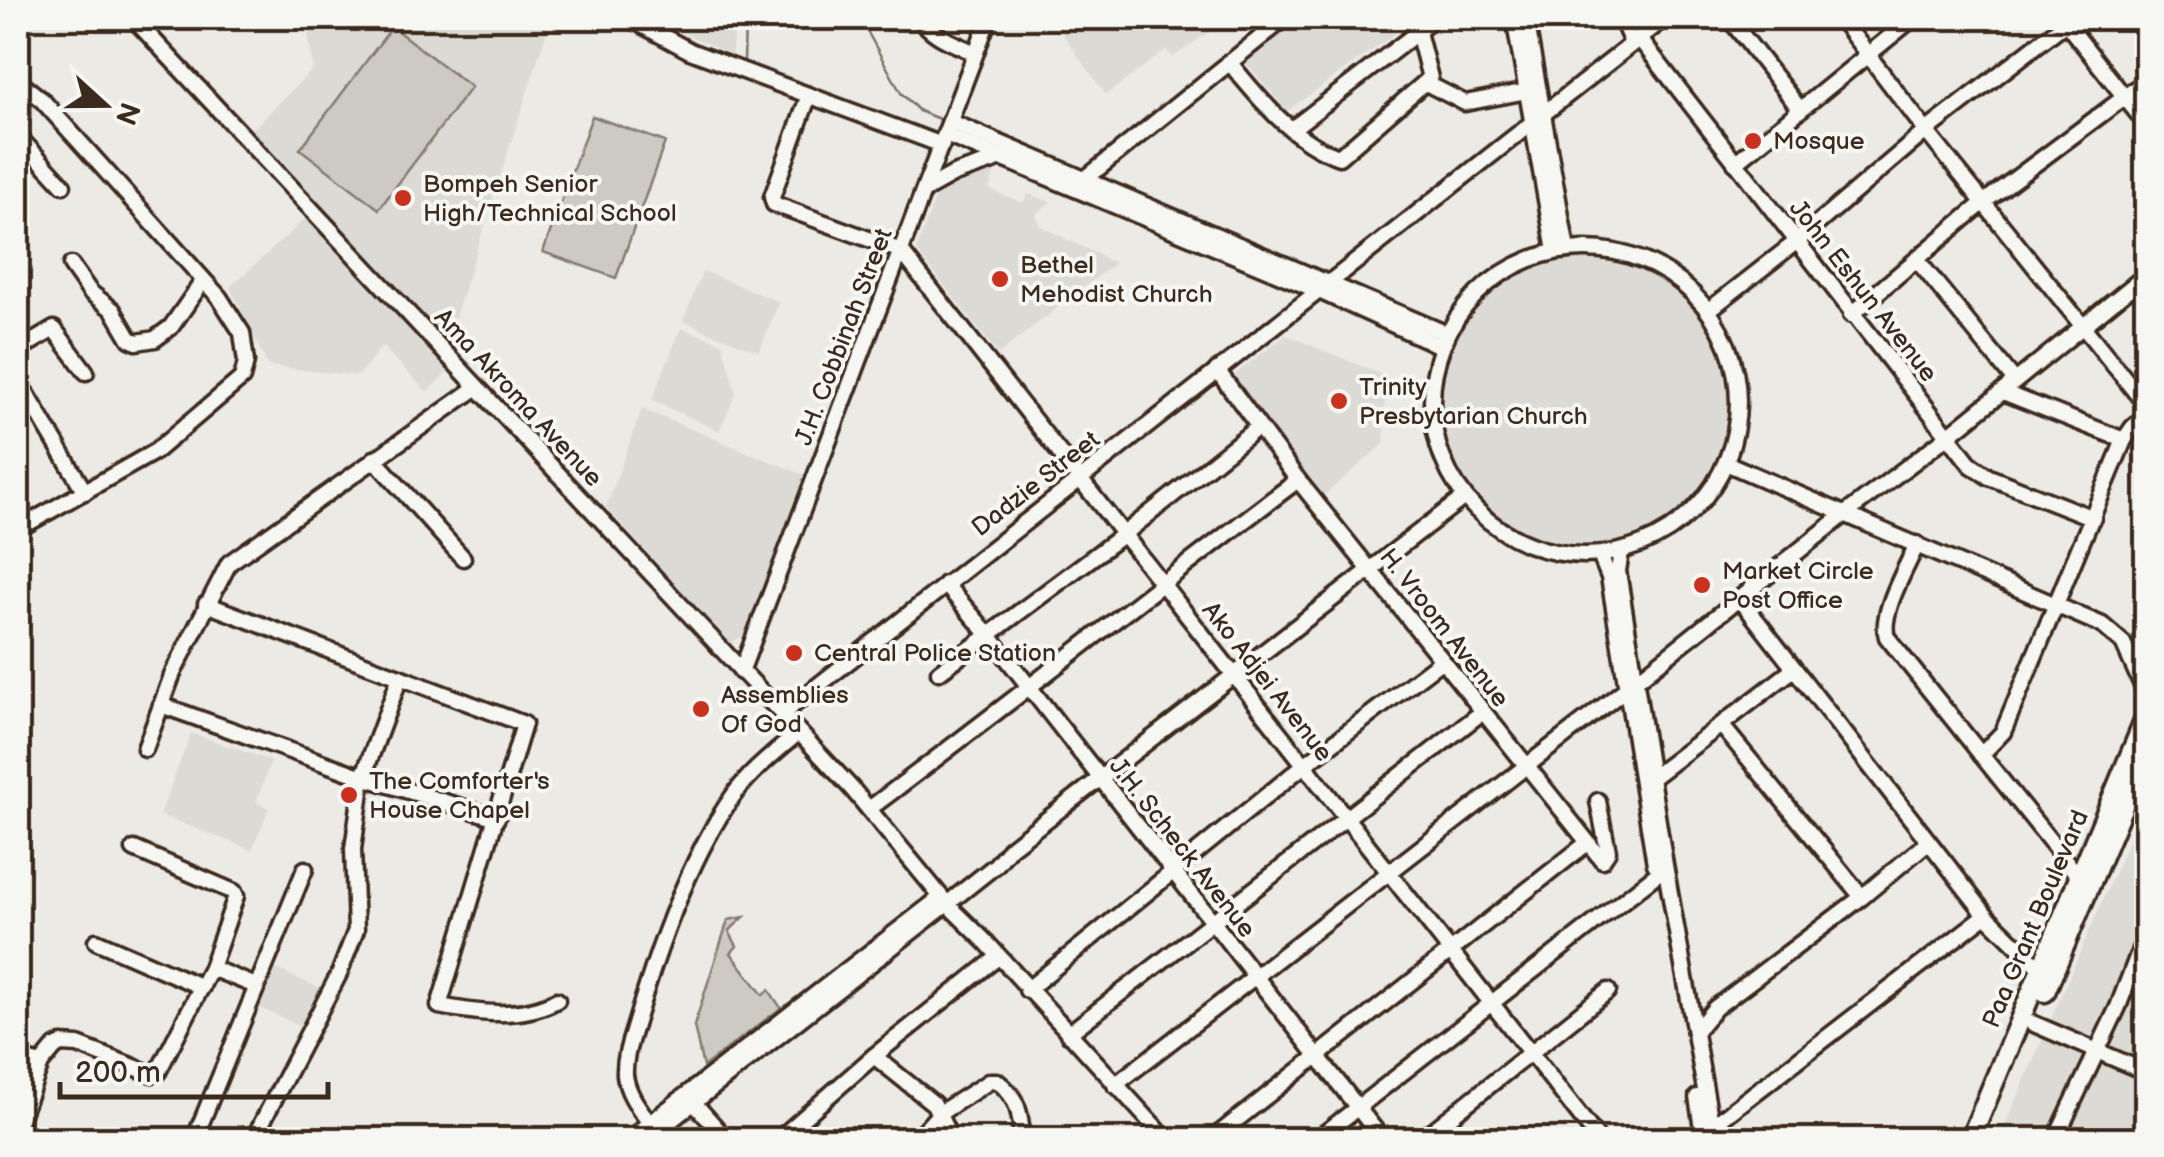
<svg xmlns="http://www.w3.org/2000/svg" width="2164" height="1157" font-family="'Balsamiq Sans',sans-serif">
<rect width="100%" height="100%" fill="#ebeae5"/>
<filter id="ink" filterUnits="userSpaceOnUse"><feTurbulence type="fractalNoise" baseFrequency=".01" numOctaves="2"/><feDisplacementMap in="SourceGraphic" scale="20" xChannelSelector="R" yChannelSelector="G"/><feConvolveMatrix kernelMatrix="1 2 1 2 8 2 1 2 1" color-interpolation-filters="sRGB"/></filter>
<g filter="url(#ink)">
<g fill="#dcdad4">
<polygon points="306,18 551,18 447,342 251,131 313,69"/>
<polygon points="652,18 736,18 731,55"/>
<polygon points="1051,18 1221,18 1215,28 1191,45 1173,57 1166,50 1106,95"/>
<polygon points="1289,18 1417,18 1287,111 1241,57"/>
<polygon points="979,167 995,170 989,189 1023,203 1028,194 1051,202 1036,214 1040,226 1115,263 998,354 916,250 939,188"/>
<polygon points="306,218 450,369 427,392 382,346 358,376 268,366 230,287"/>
<circle cx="1585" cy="402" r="145"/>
<polygon points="703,271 779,302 759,352 683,321"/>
<polygon points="681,328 722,343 736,393 719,431 652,400"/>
<polygon points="1286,335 1385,376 1384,444 1324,495 1230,378"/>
<polygon points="642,409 809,477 747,633 730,644 606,507"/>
<polygon points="191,733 271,761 256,802 269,808 252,850 160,815"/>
<polygon points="2146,800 2146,1139 1999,1139"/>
<polygon points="276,969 320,988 303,1027 260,1008"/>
</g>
<g fill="#cdcac4" stroke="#847a71" stroke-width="2.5">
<polygon points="392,27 471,87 379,209 300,149"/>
<polygon points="592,116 665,142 616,278 543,252"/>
<polygon points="744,917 729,931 737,946 731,953 763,995 769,990 781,1008 703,1067 694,1026 728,920"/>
</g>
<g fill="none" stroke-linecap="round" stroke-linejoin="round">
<g stroke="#7c7167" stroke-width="2.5">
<polyline points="860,18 901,93 919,111 939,119"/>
<polyline points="744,63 745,18"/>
</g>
<defs>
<g id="minor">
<polyline points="133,18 853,790 947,904 987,943 1167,1140"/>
<polyline points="629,18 690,51 942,145"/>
<path d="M920 18C933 37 954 43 975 53"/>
<polyline points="1514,18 1555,251"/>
<polyline points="1526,18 1567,250"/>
<polyline points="1621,18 1632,43"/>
<polyline points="1729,18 1799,108"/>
<polyline points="1840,18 1926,131 2146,405"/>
<polyline points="2062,18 2146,124"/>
<polyline points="1418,32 1432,18"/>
<polyline points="1639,38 1971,465 1989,477 2093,518"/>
<path d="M1229 62C1259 99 1293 141 1339 157L1430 78 1418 32 1292 129"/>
<polyline points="18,81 42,100 219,297 242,333 246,362 242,378 156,451 18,529"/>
<polyline points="1426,83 1465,103 1527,91"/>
<polyline points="809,95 772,197 774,204 901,251 1599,1140"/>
<polyline points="951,122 1445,333"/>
<polyline points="946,135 1319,291 1440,346"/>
<polyline points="18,136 63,185"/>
<polyline points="1735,163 1913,18"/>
<polyline points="1085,179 1285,18"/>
<polyline points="925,190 954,174 1002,158"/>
<circle cx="1585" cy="402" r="153"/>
<polyline points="1918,261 2015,381"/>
<polyline points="71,265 90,292 113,310 130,339 137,342 155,339 171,327 203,281"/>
<polyline points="1709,310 1796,242 1926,131 2072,18"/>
<polyline points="1851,315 1984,202 2146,81"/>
<polyline points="18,350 54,329 86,372"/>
<polyline points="1217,370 1298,480 1602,860 1608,851 1598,801"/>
<polyline points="18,379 85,492"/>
<polyline points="2003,392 2124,440"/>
<polyline points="374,459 463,558"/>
<polyline points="1726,463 2102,625 2123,643 2146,694"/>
<path d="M1917 544C1907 567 1879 614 1887 637L2079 877"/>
<polyline points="1621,552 1618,571 1665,865 1714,1140"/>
<polyline points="1600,555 1609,577 1655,864"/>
<polyline points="945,584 988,634 1383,1140"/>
<polyline points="1740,599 1986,915 2042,970"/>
<path d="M206 604 524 724 439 1006C477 1013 521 1020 557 1000"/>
<polyline points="741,672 989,18"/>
<polyline points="939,672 1124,534 1258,427"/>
<polyline points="161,705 363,777 497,818"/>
<polyline points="782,714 1665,18"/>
<polyline points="1722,726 1862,897"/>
<polyline points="145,749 173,673 229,563 476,388"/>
<polyline points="1981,755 2003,732 2124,440 2133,427 2146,416"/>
<polyline points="1653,777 1794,669"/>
<polyline points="18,787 18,835"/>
<path d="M869 809C1014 701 1154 588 1298 480"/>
<polyline points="96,941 202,987"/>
<polyline points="211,968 256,986"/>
<polyline points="1027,990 1303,766 1441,661"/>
<polyline points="2032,1023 2146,1072"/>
<polyline points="1695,1032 1715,1008 1862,897 1928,842"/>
<polyline points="1068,1034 1481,713"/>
<polyline points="874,1056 934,1104 951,1140"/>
<polyline points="18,1058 41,1064"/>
<polyline points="1115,1085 1627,688 1845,514 1948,436 2146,275"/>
<polyline points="1697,1097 1704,1140"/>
<polyline points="694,1103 727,1140"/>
<path d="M649 1122C639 1108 627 1093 625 1075 624 1057 631 1039 636 1022 657 951 690 857 733 796 751 771 776 752 799 732"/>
<polyline points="18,1124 41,1064 55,1047 62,1044 78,1045 152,1074 158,1072 211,968 236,896 234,892 134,849"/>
<polyline points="1712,1126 1986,915"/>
<polyline points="1973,1133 1990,1140"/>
<polyline points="194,1140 305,869"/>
<polyline points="253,1140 339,974 356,930 353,849 363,777 400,677"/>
<polyline points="628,1140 941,897"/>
<polyline points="646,1140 947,904 996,865 1010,848 1463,498"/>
<polyline points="778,1140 874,1056 998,957"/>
<path d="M916 1140 940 1113 990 1081H997C1018 1097 1021 1114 1022 1140"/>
<polyline points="1211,1140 1586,844"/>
<polyline points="1316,1140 1657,874"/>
<polyline points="1421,1140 1608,991"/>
<polyline points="2055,1140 2118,1007 2146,934"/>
</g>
<g id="major">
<polyline points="2045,992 2146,751"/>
<polyline points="1970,1140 2146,717"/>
</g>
</defs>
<use href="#minor" stroke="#3b2a1e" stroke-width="21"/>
<use href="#major" stroke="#3b2a1e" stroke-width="25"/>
<use href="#minor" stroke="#f6f6f2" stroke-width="14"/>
<use href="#major" stroke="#f6f6f2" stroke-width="18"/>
</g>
</g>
<g fill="#c8321e" stroke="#f6f6f2" stroke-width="4">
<circle cx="1753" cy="141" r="10"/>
<circle cx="403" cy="198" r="10"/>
<circle cx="1000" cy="279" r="10"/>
<circle cx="1339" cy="401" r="10"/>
<circle cx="1702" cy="585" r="10"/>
<circle cx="794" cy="653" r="10"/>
<circle cx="701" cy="709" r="10"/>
<circle cx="349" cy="795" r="10"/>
</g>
<g text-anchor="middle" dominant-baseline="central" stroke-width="8" stroke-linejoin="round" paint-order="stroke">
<g font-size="25" fill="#3b2a1e" stroke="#f6f6f2" text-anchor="start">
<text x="1773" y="141">Mosque</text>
<text x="423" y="184">Bompeh Senior<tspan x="423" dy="29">High/Technical School</tspan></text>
<text x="1020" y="265">Bethel<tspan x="1020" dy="29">Mehodist Church</tspan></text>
<text x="1359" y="387">Trinity<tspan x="1359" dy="29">Presbytarian Church</tspan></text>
<text x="1722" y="571">Market Circle<tspan x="1722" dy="29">Post Office</tspan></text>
<text x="814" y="653">Central Police Station</text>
<text x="721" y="695">Assemblies<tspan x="721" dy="29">Of God</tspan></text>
<text x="369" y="781">The Comforter's<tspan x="369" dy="29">House Chapel</tspan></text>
</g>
<g font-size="25" fill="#3b2a1e" stroke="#f6f6f2">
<text transform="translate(1863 291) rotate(52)">John Eshun Avenue</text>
<text transform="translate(844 337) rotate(-69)">J.H. Cobbinah Street</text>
<text transform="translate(518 398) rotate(47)">Ama Akroma Avenue</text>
<text transform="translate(1036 484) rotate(-38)">Dadzie Street</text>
<text transform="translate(1444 628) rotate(52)">H. Vroom Avenue</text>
<text transform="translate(1267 682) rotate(52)">Ako Adjei Avenue</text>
<text transform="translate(1182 848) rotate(52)">J.H. Scheck Avenue</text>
<text transform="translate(2036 919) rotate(-67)">Paa Grant Boulevard</text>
</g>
</g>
<rect width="2164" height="1157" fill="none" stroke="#f6f6f2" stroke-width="60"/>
<rect x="30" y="30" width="2104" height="1097" fill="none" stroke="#3b2a1e" stroke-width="4" filter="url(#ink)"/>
<g transform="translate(105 105) rotate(111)" stroke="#f6f6f2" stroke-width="8" paint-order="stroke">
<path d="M0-8L18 38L0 25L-18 38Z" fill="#3b2a1e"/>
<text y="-15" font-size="28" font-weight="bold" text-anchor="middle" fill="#3b2a1e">N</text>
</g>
<path d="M60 1082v15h268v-15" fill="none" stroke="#3b2a1e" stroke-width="5"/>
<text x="75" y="1082" font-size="30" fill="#3b2a1e" stroke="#f6f6f2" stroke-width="8" paint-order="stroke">200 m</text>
</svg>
